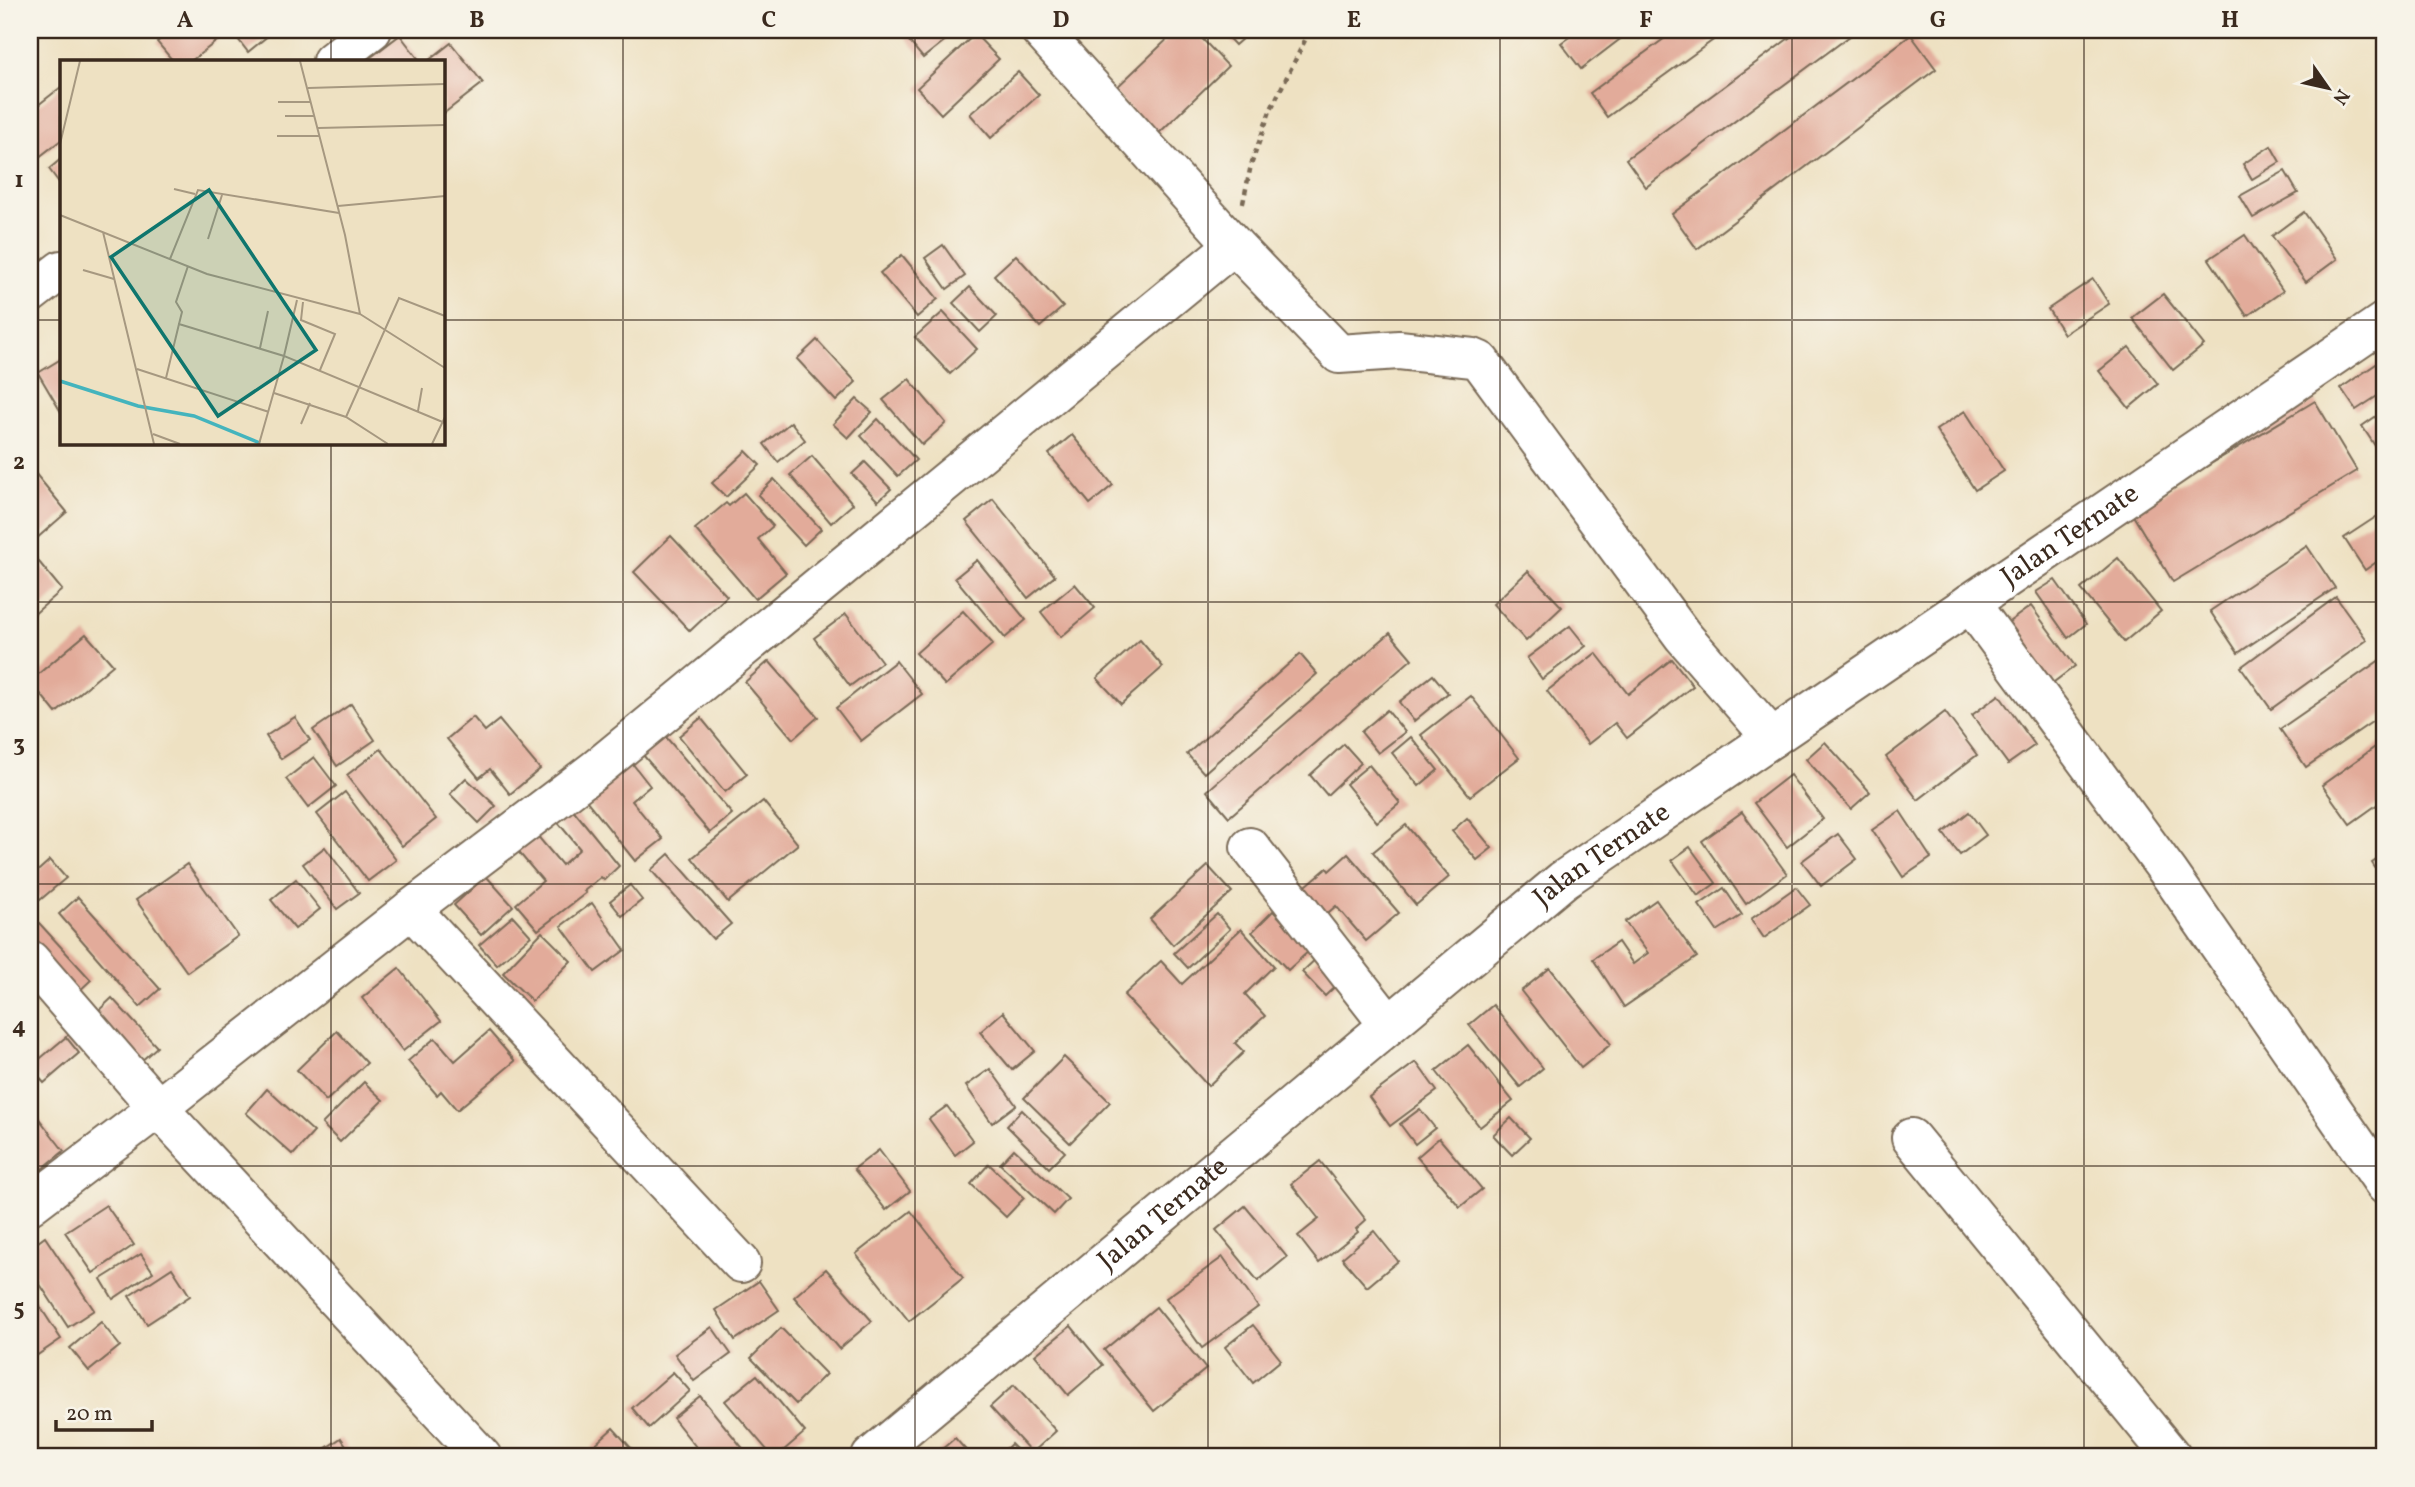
<svg xmlns="http://www.w3.org/2000/svg" width="2415" height="1487" font-family="Vollkorn,serif">
<rect width="100%" height="100%" fill="#f7f3e8"/>
<filter id="ink" filterUnits="userSpaceOnUse"><feTurbulence type="fractalNoise" baseFrequency=".0143" numOctaves="2"/><feDisplacementMap in="SourceGraphic" scale="14" xChannelSelector="R" yChannelSelector="G"/><feConvolveMatrix kernelMatrix="1 2 1 2 8 2 1 2 1" color-interpolation-filters="sRGB"/></filter>
<filter id="wash" filterUnits="userSpaceOnUse"><feTurbulence type="fractalNoise" baseFrequency=".00686" numOctaves="4" result="noise"/><feDisplacementMap in="SourceGraphic" scale="28" xChannelSelector="R" yChannelSelector="G"/><feGaussianBlur stdDeviation="1.57" result="paint"/><feColorMatrix in="noise" values="0 0 0 0 0 0 0 0 0 0 0 0 0 0 0 0 0 1.4 0 .05"/><feComposite in="paint" operator="in"/></filter>
<g filter="url(#wash)">
<rect width="100%" height="100%" fill="#eee1c2"/>
<g id="blocks">
<g fill="#e2ab9a">
<polygon points="172,30 217,30 222,37 191,61 173,61 157,42"/>
<polygon points="231,30 275,30 248,52"/>
<polygon points="908,30 958,30 923,58 903,34"/>
<polygon points="1177,30 1194,30 1228,66 1156,136 1113,91"/>
<polygon points="1221,30 1252,30 1235,45"/>
<polygon points="1579,30 1632,30 1581,69 1561,43"/>
<polygon points="1676,30 1727,30 1607,117 1590,93"/>
<polygon points="1800,30 1858,30 1646,187 1626,159"/>
<polygon points="975,34 999,59 941,114 917,88"/>
<polygon points="400,35 420,61 366,61"/>
<polygon points="1911,35 1936,69 1697,249 1672,214"/>
<polygon points="451,43 483,83 443,114 443,61 428,61"/>
<polygon points="1018,72 1039,95 991,138 970,114"/>
<polygon points="61,87 61,140 34,161 30,156 30,105 33,109"/>
<polygon points="2271,146 2280,162 2252,179 2243,164"/>
<polygon points="61,159 61,185 49,169"/>
<polygon points="2285,171 2298,193 2253,218 2240,196"/>
<polygon points="2304,212 2337,259 2306,282 2272,236"/>
<polygon points="2245,235 2283,291 2247,316 2209,259"/>
<polygon points="943,245 965,276 947,289 925,258"/>
<polygon points="902,255 938,299 917,317 880,273"/>
<polygon points="1016,255 1063,307 1040,327 994,275"/>
<polygon points="2093,279 2109,304 2064,334 2048,309"/>
<polygon points="970,287 997,316 980,332 953,303"/>
<polygon points="2163,294 2204,345 2173,370 2132,318"/>
<polygon points="943,312 977,349 950,374 915,337"/>
<polygon points="817,340 856,382 836,401 797,359"/>
<polygon points="2129,347 2158,384 2129,408 2099,371"/>
<polygon points="2385,358 2385,391 2356,410 2341,388"/>
<polygon points="61,359 61,412 38,373"/>
<polygon points="909,379 946,423 922,445 883,400"/>
<polygon points="857,399 872,412 848,438 833,424"/>
<polygon points="2315,401 2357,471 2173,582 2131,512"/>
<polygon points="2385,410 2385,461 2362,426"/>
<polygon points="1965,411 2004,471 1975,490 1936,430"/>
<polygon points="878,419 916,460 898,476 861,436"/>
<polygon points="791,422 805,440 778,462 764,444"/>
<polygon points="1072,435 1113,485 1090,504 1049,454"/>
<polygon points="746,451 760,465 726,497 712,483"/>
<polygon points="812,456 853,504 831,523 790,475"/>
<polygon points="865,462 891,489 878,501 852,474"/>
<polygon points="30,467 67,512 36,539 30,532"/>
<polygon points="774,479 821,529 804,545 758,495"/>
<polygon points="744,493 773,526 758,539 786,573 755,599 695,529 726,503 729,506"/>
<polygon points="993,499 1055,576 1028,598 966,521"/>
<polygon points="2385,511 2385,556 2365,570 2344,538"/>
<polygon points="671,536 727,596 690,631 634,572"/>
<polygon points="2307,546 2335,588 2238,653 2210,611"/>
<polygon points="30,551 62,590 32,616 30,613"/>
<polygon points="2118,558 2161,611 2124,642 2081,589"/>
<polygon points="977,560 1026,620 1005,638 955,578"/>
<polygon points="1528,571 1562,607 1526,641 1493,604"/>
<polygon points="2055,580 2086,624 2068,638 2036,592"/>
<polygon points="1075,584 1095,608 1061,637 1041,612"/>
<polygon points="2336,597 2367,640 2271,709 2241,667"/>
<polygon points="2031,606 2075,666 2046,688 2002,627"/>
<polygon points="963,611 993,644 945,685 916,653"/>
<polygon points="846,614 882,662 850,686 814,638"/>
<polygon points="1570,626 1586,646 1542,679 1527,658"/>
<polygon points="1390,633 1412,659 1229,817 1207,791"/>
<polygon points="86,634 113,665 56,713 30,681"/>
<polygon points="1140,640 1163,667 1121,704 1097,678"/>
<polygon points="1596,653 1628,694 1672,659 1693,686 1627,738 1615,723 1588,744 1547,691"/>
<polygon points="1300,654 1317,674 1204,773 1187,754"/>
<polygon points="2380,660 2385,667 2385,713 2306,767 2280,729"/>
<polygon points="769,661 818,717 793,739 745,682"/>
<polygon points="896,661 922,694 861,741 836,708"/>
<polygon points="1433,675 1448,693 1414,721 1399,702"/>
<polygon points="1999,695 2035,745 2008,764 1972,715"/>
<polygon points="1471,696 1519,758 1470,796 1421,735"/>
<polygon points="351,704 375,740 337,766 313,730"/>
<polygon points="1387,710 1405,732 1378,753 1361,732"/>
<polygon points="1945,712 1977,755 1918,800 1886,757"/>
<polygon points="295,717 310,740 281,759 266,736"/>
<polygon points="473,717 485,731 499,720 540,769 510,794 490,769 479,778 447,739"/>
<polygon points="701,718 747,774 725,792 679,736"/>
<polygon points="665,736 732,814 710,833 643,755"/>
<polygon points="1411,737 1438,770 1419,786 1392,753"/>
<polygon points="2385,740 2385,799 2350,824 2322,785"/>
<polygon points="1825,742 1870,792 1851,809 1806,759"/>
<polygon points="1344,744 1361,763 1327,795 1310,775"/>
<polygon points="381,749 436,819 402,846 347,775"/>
<polygon points="314,757 336,786 308,808 286,779"/>
<polygon points="632,763 650,786 632,801 663,839 635,861 586,800"/>
<polygon points="1369,765 1400,803 1377,822 1346,784"/>
<polygon points="1790,775 1823,819 1787,847 1754,803"/>
<polygon points="466,778 496,806 479,823 450,794"/>
<polygon points="345,792 396,860 368,881 317,814"/>
<polygon points="763,801 798,844 728,902 692,858"/>
<polygon points="571,807 619,866 604,880 601,877 584,891 586,893 538,930 516,904 543,881 516,849 535,833 562,865 580,849 556,820"/>
<polygon points="1900,811 1931,858 1903,877 1872,830"/>
<polygon points="1742,812 1787,874 1746,904 1702,841"/>
<polygon points="1969,812 1986,835 1960,855 1943,833"/>
<polygon points="1467,818 1492,848 1477,860 1452,831"/>
<polygon points="1406,825 1449,877 1416,905 1373,852"/>
<polygon points="1838,834 1857,859 1821,886 1802,861"/>
<polygon points="325,847 359,893 337,909 303,864"/>
<polygon points="1690,847 1716,883 1698,896 1672,860"/>
<polygon points="669,854 731,924 713,939 651,870"/>
<polygon points="1348,854 1399,913 1366,941 1336,906 1316,923 1293,897 1327,868 1329,871"/>
<polygon points="2385,854 2385,883 2372,863"/>
<polygon points="50,860 66,878 40,900 30,887 30,878"/>
<polygon points="187,864 238,936 187,972 136,900"/>
<polygon points="1208,866 1232,892 1173,945 1150,919"/>
<polygon points="486,876 513,906 481,935 454,905"/>
<polygon points="296,879 320,909 295,929 271,900"/>
<polygon points="630,885 642,900 622,916 610,901"/>
<polygon points="1796,887 1810,905 1764,938 1751,919"/>
<polygon points="1724,888 1742,915 1717,931 1699,905"/>
<polygon points="78,897 160,989 140,1007 59,914"/>
<polygon points="1656,900 1697,957 1624,1007 1593,959 1618,942 1633,964 1648,953 1625,922"/>
<polygon points="592,903 625,950 595,972 561,926"/>
<polygon points="1273,911 1310,950 1288,970 1252,932"/>
<polygon points="30,913 91,980 76,994 30,944"/>
<polygon points="1217,914 1230,929 1188,968 1174,953"/>
<polygon points="513,916 531,936 497,965 479,945"/>
<polygon points="1241,929 1274,966 1245,994 1265,1016 1235,1043 1244,1052 1208,1086 1124,995 1161,961 1182,984"/>
<polygon points="542,932 571,961 532,1001 503,973"/>
<polygon points="1320,955 1343,979 1325,996 1302,972"/>
<polygon points="399,968 441,1021 403,1051 362,998"/>
<polygon points="1550,968 1611,1044 1581,1068 1521,991"/>
<polygon points="112,998 157,1047 140,1062 96,1013"/>
<polygon points="1493,1005 1543,1068 1520,1087 1469,1025"/>
<polygon points="1003,1012 1035,1051 1012,1070 980,1032"/>
<polygon points="337,1031 367,1063 326,1101 297,1070"/>
<polygon points="489,1031 515,1061 457,1110 441,1091 437,1095 408,1061 435,1038 455,1061"/>
<polygon points="66,1037 79,1053 44,1083 30,1067"/>
<polygon points="1468,1045 1513,1101 1480,1127 1436,1071"/>
<polygon points="1064,1057 1110,1102 1070,1143 1024,1098"/>
<polygon points="1416,1062 1437,1091 1390,1126 1369,1097"/>
<polygon points="990,1069 1016,1105 992,1123 966,1086"/>
<polygon points="364,1082 383,1100 340,1142 322,1124"/>
<polygon points="267,1089 314,1132 293,1155 246,1113"/>
<polygon points="947,1106 973,1141 955,1155 929,1119"/>
<polygon points="30,1107 64,1151 37,1173 30,1164"/>
<polygon points="1420,1109 1435,1128 1415,1144 1400,1124"/>
<polygon points="1022,1110 1065,1152 1049,1168 1007,1126"/>
<polygon points="1511,1118 1530,1138 1512,1155 1493,1135"/>
<polygon points="1439,1138 1482,1189 1460,1207 1417,1157"/>
<polygon points="1014,1149 1068,1199 1054,1214 1000,1164"/>
<polygon points="879,1150 910,1191 886,1210 854,1169"/>
<polygon points="1320,1161 1366,1220 1356,1229 1358,1232 1319,1263 1298,1236 1319,1219 1291,1184"/>
<polygon points="989,1164 1024,1198 1006,1217 971,1184"/>
<polygon points="106,1205 134,1245 93,1273 65,1232"/>
<polygon points="1245,1206 1287,1257 1258,1281 1216,1230"/>
<polygon points="911,1211 963,1278 909,1321 856,1254"/>
<polygon points="1374,1231 1398,1261 1367,1287 1342,1258"/>
<polygon points="45,1237 94,1310 68,1327 30,1269 30,1248"/>
<polygon points="141,1254 153,1272 113,1299 101,1279"/>
<polygon points="1223,1257 1258,1307 1202,1348 1166,1298"/>
<polygon points="172,1268 190,1296 147,1324 129,1296"/>
<polygon points="826,1269 872,1321 839,1349 794,1297"/>
<polygon points="759,1281 779,1310 735,1340 716,1310"/>
<polygon points="30,1291 61,1339 36,1356 30,1346"/>
<polygon points="1156,1307 1206,1369 1154,1411 1104,1350"/>
<polygon points="101,1322 120,1346 89,1371 70,1348"/>
<polygon points="1253,1325 1281,1360 1253,1383 1225,1347"/>
<polygon points="1071,1326 1103,1365 1068,1395 1035,1355"/>
<polygon points="712,1327 731,1354 694,1381 675,1354"/>
<polygon points="781,1328 826,1374 796,1404 751,1358"/>
<polygon points="673,1372 690,1391 649,1428 632,1408"/>
<polygon points="757,1375 805,1432 776,1457 773,1457 725,1401"/>
<polygon points="1014,1385 1056,1431 1032,1453 990,1407"/>
<polygon points="700,1396 750,1457 704,1457 673,1418"/>
<polygon points="613,1428 631,1448 620,1457 599,1457 591,1448"/>
<polygon points="341,1438 354,1457 313,1457"/>
<polygon points="955,1438 972,1457 935,1457 934,1456"/>
<polygon points="1011,1444 1024,1457 998,1457"/>
</g>
</g>
</g>
<g filter="url(#ink)">
<use href="#blocks" fill-opacity="0" stroke="#7a6a57" stroke-width="2"/>
<g fill="none" stroke-linecap="round" stroke-linejoin="round">
<defs>
<g id="minor">
<polyline points="1040,30 1234,245"/>
<polyline points="332,61 372,30"/>
<polyline points="30,294 61,270"/>
<polyline points="1970,603 2169,873 2385,1185"/>
<polyline points="1250,847 1389,1025"/>
<polyline points="411,909 741,1263"/>
<polyline points="30,960 158,1108 411,909 596,769 1234,245 1339,354 1399,350 1473,358 1480,361 1683,636 1772,738"/>
<polyline points="1911,1138 2172,1457"/>
<polyline points="30,1205 158,1108 482,1457"/>
<path id="s1" d="M871 1457 1563 880 2385 321"/>
</g>
</defs>
<use href="#minor" stroke="#7a6a57" stroke-width="42"/>
<polyline stroke="#7a6a57" stroke-width="4.5" stroke-dasharray="5 5" stroke-linecap="butt" points="1243,203 1251,165 1270,111 1310,30"/>
<use href="#minor" stroke="#fff" stroke-width="38"/>
</g>
</g>
<path fill="none" stroke="#3b2a1e" stroke-width="2" stroke-opacity="0.55" d="M331 30V61M623 30V1457M915 30V1457M1208 30V1457M1500 30V1457M1792 30V1457M2084 30V1457M30 320H61M443 320H2385M331 443V1457M30 602H2385M30 884H2385M30 1166H2385"/>
<g text-anchor="middle" dominant-baseline="central" stroke-width="5" stroke-linejoin="round" paint-order="stroke">
<g font-size="28" fill="#3b2a1e" stroke="#f7f3e8">
<text stroke="none"><textPath href="#s1" startOffset="1514">Jalan Ternate</textPath></text>
<text stroke="none"><textPath href="#s1" startOffset="947">Jalan Ternate</textPath></text>
<text stroke="none"><textPath href="#s1" startOffset="380">Jalan Ternate</textPath></text>
</g>
</g>
<g transform="translate(60 60)">
<rect width="385" height="385" fill="#eee1c2"/>
<path fill="none" stroke="#44b4bd" stroke-width="3.5" d="M0 321 78 346 134 356 200 383"/>
<path fill="none" stroke="#a69880" stroke-width="2" d="M240 1 285 175 300 254 385 308M248 28 385 24M218 42H250M225 56H254M258 68 385 65M217 76H260M0 84 20 1M114 129 135 134M278 146 385 136M0 155 147 214 300 254M43 172 94 384M148 179 162 135M110 199 138 130 279 153M128 206 116 242 122 252 119 264 224 296 199 384M23 210 54 219M237 240 224 296 385 363M243 242 241 260 275 274 260 310M200 288 208 251M77 309 209 352M106 318 119 264M214 333 286 357 328 384M358 351 362 328M286 357 339 238 385 256M241 364 250 343M93 374 120 384M372 384 385 357"/>
<path fill="#0f766e" fill-opacity="0.15" stroke="#0f766e" stroke-width="3.5" d="M149 130 256 290 158 356 51 197Z"/>
<rect width="385" height="385" fill="none" stroke="#3b2a1e" stroke-width="3.5"/>
</g>
<rect width="2415" height="1487" fill="none" stroke="#f7f3e8" stroke-width="77"/>
<g transform="translate(2328 88) rotate(124)" stroke="#f7f3e8" stroke-width="5" paint-order="stroke">
<path d="M0-5L12 26L0 18L-12 26Z" fill="#3b2a1e"/>
<text y="-10" font-size="19" font-weight="bold" text-anchor="middle" fill="#3b2a1e">N</text>
</g>
<path d="M56 1420v10h96v-10" fill="none" stroke="#3b2a1e" stroke-width="3.5"/>
<text x="66" y="1420" font-size="21" fill="#3b2a1e" stroke="#f7f3e8" stroke-width="5" paint-order="stroke">20 m</text>
<rect x="38" y="38" width="2338" height="1410" fill="none" stroke="#3b2a1e" stroke-width="2.5"/>
<g font-size="23" text-anchor="middle" font-weight="bold" fill="#3b2a1e">
<text x="185" y="27">A</text>
<text x="477" y="27">B</text>
<text x="769" y="27">C</text>
<text x="1061" y="27">D</text>
<text x="1354" y="27">E</text>
<text x="1646" y="27">F</text>
<text x="1938" y="27">G</text>
<text x="2230" y="27">H</text>
<text x="19" y="187">1</text>
<text x="19" y="469">2</text>
<text x="19" y="751">3</text>
<text x="19" y="1033">4</text>
<text x="19" y="1315">5</text>
</g>
</svg>
